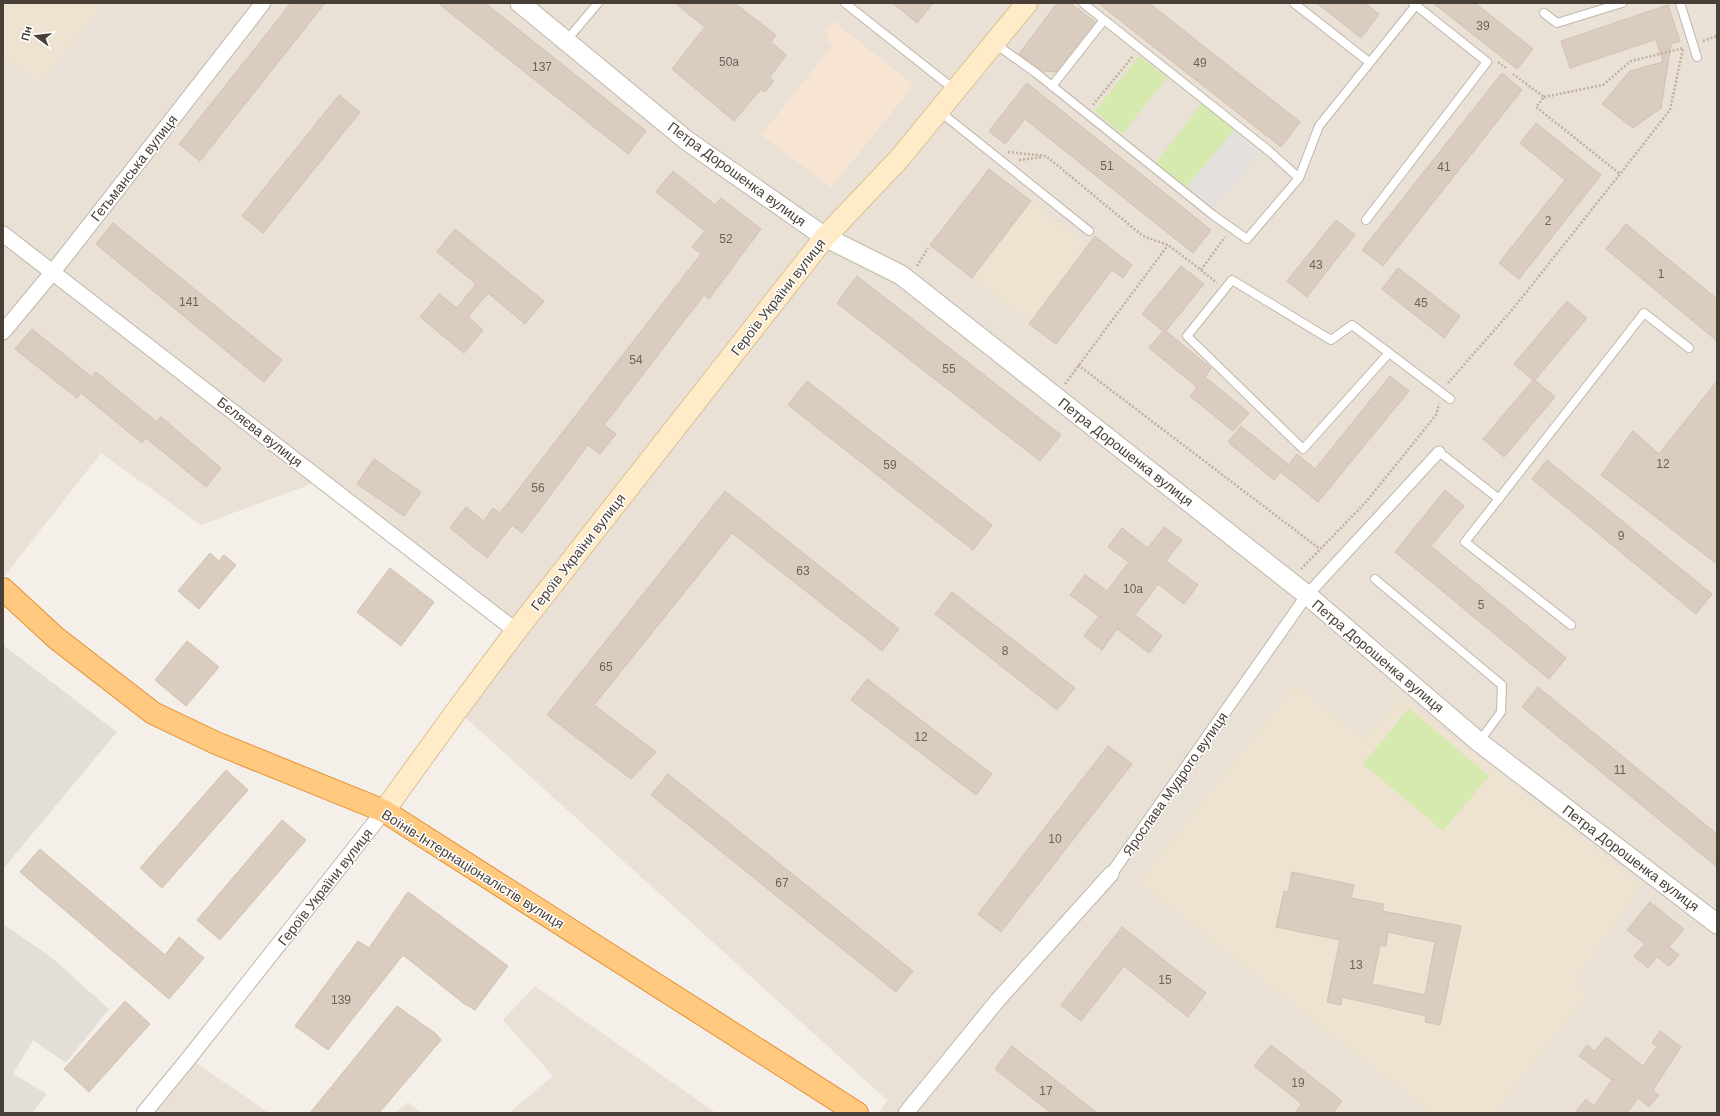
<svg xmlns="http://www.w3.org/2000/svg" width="1720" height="1116" font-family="Helvetica,sans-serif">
<rect width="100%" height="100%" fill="#f4efe8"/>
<g fill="#e9e1d6">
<polygon points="3,3 1717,3 1717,1113 879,1113 887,1100 457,710 515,631 322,480 201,525 101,453 3,578"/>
<polygon points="535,986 716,1113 509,1113 553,1076 503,1020"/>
<polygon points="189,1058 269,1113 144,1113"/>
<polygon points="408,1102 422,1113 395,1113"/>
</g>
<polygon fill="#f7e4d2" points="833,21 914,85 831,188 761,135 832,46 825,39 829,34 826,31"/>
<g fill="#e4ded9">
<polygon points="3,645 117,732 3,869"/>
<polygon points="3,924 52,958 109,1009 66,1063 33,1040 13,1074 47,1094 32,1113 3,1113"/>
</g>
<g fill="#eee3d1">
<polygon points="3,3 105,3 39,85 3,56"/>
<polygon points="989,169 1087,245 1030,323 930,245"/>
<polygon points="1295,684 1364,739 1402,697 1642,885 1575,982 1590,993 1495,1113 1430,1113 1138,883"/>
</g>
<g fill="#d6eaaf">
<polygon points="1139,56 1167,78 1122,134 1095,111"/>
<polygon points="1202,103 1235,129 1187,187 1156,163"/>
<polygon points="1409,708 1489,776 1443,831 1363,764"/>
</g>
<polygon fill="#e3e0dd" points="1235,129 1261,151 1212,209 1187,187"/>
<g fill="#dacdc0" stroke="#d2c1b0" fill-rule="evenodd">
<polygon points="291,3 325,3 200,161 179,144"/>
<polygon points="438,3 485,3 646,131 628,154"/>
<polygon points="675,3 734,3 776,35 771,42 786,55 770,77 774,81 765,92 761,89 734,121 672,69 705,27"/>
<polygon points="893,3 933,3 917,23"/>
<polygon points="1057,3 1070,3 1095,22 1056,72 1043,71 1019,54"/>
<polygon points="1098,3 1149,3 1300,122 1281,147"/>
<polygon points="1317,3 1365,3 1379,14 1361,38"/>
<polygon points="1433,3 1475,3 1533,49 1517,69"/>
<polygon points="1668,5 1680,41 1671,44 1661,108 1633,128 1602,104 1630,71 1663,62 1656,40 1657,39 1570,68 1561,41"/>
<polygon points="1502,73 1522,90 1383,266 1362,250"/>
<polygon points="1027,83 1211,230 1193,253 1025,119 1005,144 989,131"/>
<polygon points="339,95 360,112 263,233 242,216"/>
<polygon points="1536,123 1601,175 1519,279 1499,263 1565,180 1520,143"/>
<polygon points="989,169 1031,201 972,278 930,245"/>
<polygon points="673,171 715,205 721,198 761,229 709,299 704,295 604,425 616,434 600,454 588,445 522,533 512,525 487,558 450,528 466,507 484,521 493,508 500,513 701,254 692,247 705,231 656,192"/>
<polygon points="1336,220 1355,235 1307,297 1287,281"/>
<polygon points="113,223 282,360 264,382 96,244"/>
<polygon points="1626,224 1717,299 1717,341 1606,249"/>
<polygon points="455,229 544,301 525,324 488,293 468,317 483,330 464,353 420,317 439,294 457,308 476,284 437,252"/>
<polygon points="1095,236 1132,265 1123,278 1112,270 1056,344 1029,324"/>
<polygon points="1181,266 1204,284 1166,331 1211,368 1205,377 1249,413 1233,431 1190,396 1197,387 1149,348 1163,331 1142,314"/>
<polygon points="1398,268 1460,316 1444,338 1382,289"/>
<polygon points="857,276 1061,435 1040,461 837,303"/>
<polygon points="1567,301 1587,318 1535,380 1555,397 1504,457 1483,439 1533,380 1514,364"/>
<polygon points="32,329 92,377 96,372 157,422 161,417 221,468 206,487 146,438 142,443 81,393 77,398 15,349"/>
<polygon points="1390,376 1409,391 1318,502 1282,473 1297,454 1315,469"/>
<polygon points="807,381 992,525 973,550 788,405"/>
<polygon points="1717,381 1717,564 1601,475 1633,431 1659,454"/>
<polygon points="1241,426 1288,464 1274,480 1228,442"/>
<polygon points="374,459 421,492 404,516 357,484"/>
<polygon points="1547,460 1712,594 1696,614 1532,479"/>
<polygon points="1445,490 1464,506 1431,546 1566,658 1549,679 1395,552"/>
<polygon points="725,491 899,629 882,651 732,533 594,705 656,752 631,779 547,715"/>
<polygon points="1164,527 1182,540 1166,561 1198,585 1184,604 1158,584 1135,615 1162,636 1149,653 1117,629 1102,650 1084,636 1099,616 1070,595 1085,575 1107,591 1129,562 1108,547 1122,528 1148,548"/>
<polygon points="210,553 219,561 224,555 236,565 199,609 178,591"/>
<polygon points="390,568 434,602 401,646 357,612"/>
<polygon points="952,592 1075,688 1057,710 935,614"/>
<polygon points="187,641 219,667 186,706 155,680"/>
<polygon points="867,679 992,774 976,795 851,700"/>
<polygon points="1538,687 1717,834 1717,867 1522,707"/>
<polygon points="1108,746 1132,764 1001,932 978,914"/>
<polygon points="226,770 248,790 162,888 140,868"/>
<polygon points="668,774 913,971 896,992 651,795"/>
<polygon points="282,820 306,840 220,940 197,920"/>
<polygon points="40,849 165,955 179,937 204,958 169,999 20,872"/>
<path d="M1292 872 1354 885 1351 898 1384 904 1382 911 1461 926 1440 1025 1425 1022 1426 1016 1342 997 1341 1005 1327 1002 1340 940 1276 927 1284 891 1288 892ZM1388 932 1435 942 1425 995 1372 984 1380 945 1386 946Z"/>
<polygon points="408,892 508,966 475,1010 463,1003 403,955 328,1050 295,1026 358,941 369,948"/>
<polygon points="1650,902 1684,929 1669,947 1679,955 1669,966 1657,957 1648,968 1634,956 1645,944 1627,930"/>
<polygon points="1122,927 1206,993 1188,1017 1124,966 1081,1021 1061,1005"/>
<polygon points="125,1001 150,1024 89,1092 64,1069"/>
<polygon points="397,1006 436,1034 441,1040 379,1113 310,1113"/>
<polygon points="1660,1031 1681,1047 1653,1090 1659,1095 1649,1107 1638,1098 1627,1113 1575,1113 1586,1099 1594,1106 1612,1080 1579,1056 1587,1045 1595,1051 1606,1037 1643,1066 1657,1047 1652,1043"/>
<polygon points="1271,1045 1342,1101 1333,1113 1295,1113 1302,1104 1254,1066"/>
<polygon points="1012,1046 1097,1113 1051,1113 995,1069"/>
</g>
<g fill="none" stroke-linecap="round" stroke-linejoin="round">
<defs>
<g id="service">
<polyline points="845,3 955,90"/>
<polyline points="1083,3 1269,151 1299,178"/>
<polyline points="1294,3 1369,62"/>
<polyline points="1680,3 1697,57"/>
<polyline points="1544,13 1557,23 1622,3"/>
<polyline points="566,41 598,3"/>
<polyline points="994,43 1036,73 1213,215 1247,239 1299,178 1319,126 1416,5"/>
<polyline points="1052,86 1104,20"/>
<polyline points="939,111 1089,231"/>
<polyline points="1366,220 1487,62 1413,3"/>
<polyline points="1389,353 1303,449 1187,336 1232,280 1331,340 1352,325 1450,399"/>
<polyline points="1439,452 1499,499"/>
<polyline points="1375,579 1502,685 1501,712 1479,742"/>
<polyline points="1571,625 1465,542 1644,313 1689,348"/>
</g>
<polyline id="pedestrian" points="1111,874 1307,595 1439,452"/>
<g id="minor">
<polyline points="3,234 516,631"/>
<polyline points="3,332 52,273 263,3"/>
<polyline points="144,1113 189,1058 384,811"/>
<polyline points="906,1113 997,1001 1111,874"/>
</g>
<polyline id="tertiary" points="520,3 686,140 825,237 901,275 1307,595 1479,742 1717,924"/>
<polyline id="secondary" points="384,811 457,710 516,631 825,237 899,159 1027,3"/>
<polyline id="trunk" points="3,589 56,638 153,713 216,743 384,811 857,1113"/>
</defs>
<use href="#service" stroke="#c0b6aa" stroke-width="10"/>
<use href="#pedestrian" stroke="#c0b6aa" stroke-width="13"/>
<use href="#minor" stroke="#c0b6aa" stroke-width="17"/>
<use href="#tertiary" stroke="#c0b6aa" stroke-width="21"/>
<use href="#secondary" stroke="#d9c198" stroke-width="23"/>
<use href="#trunk" stroke="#e38f33" stroke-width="24"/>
<g stroke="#c3b09b" stroke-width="2.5" stroke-dasharray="2 2" stroke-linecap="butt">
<polyline points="1703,41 1717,36"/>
<polyline points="1498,62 1506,68"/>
<polyline points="1544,97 1603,85 1631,61 1683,48 1670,110 1620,174"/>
<polyline points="1093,105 1133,56"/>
<polyline points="1008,152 1046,156 1143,236 1168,245 1201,270 1225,237"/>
<polyline points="1019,160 1042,157"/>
<polyline points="917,266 928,248"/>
<polyline points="1201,270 1217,283"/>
<polyline points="1078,365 1320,549"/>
<polyline points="1448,383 1512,310 1620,174 1536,107 1544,97 1513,74"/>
<polyline points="1065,384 1168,245"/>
<polyline points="1301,569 1366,502 1436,415 1439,404"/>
</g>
<use href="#service" stroke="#fff" stroke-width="8"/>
<use href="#pedestrian" stroke="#fff" stroke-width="11"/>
<use href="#minor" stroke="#fff" stroke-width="15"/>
<use href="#tertiary" stroke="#fff" stroke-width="19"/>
<use href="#secondary" stroke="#ffebc7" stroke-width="21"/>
<use href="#trunk" stroke="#ffc97f" stroke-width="22"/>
</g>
<g text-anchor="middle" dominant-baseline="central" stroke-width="3" stroke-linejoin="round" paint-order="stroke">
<g font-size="12" fill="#6c6258">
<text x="1483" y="26">39</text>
<text x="729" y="62">50а</text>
<text x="1200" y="63">49</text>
<text x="542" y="67">137</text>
<text x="1107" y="166">51</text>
<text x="1444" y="167">41</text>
<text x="1548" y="221">2</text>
<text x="726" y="239">52</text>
<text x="1316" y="265">43</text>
<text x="1661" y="274">1</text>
<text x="189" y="302">141</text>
<text x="1421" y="303">45</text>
<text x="636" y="360">54</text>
<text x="949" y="369">55</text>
<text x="1663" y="464">12</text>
<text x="890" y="465">59</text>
<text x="538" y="488">56</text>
<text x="1621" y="536">9</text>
<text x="803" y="571">63</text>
<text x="1133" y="589">10а</text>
<text x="1481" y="605">5</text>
<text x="1005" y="651">8</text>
<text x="606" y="667">65</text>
<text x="921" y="737">12</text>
<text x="1620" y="770">11</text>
<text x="1055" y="839">10</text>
<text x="782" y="883">67</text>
<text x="1356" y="965">13</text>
<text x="1165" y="980">15</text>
<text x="341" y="1000">139</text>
<text x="1298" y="1083">19</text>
<text x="1046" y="1091">17</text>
</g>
<g font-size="14" fill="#483f36" stroke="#fff">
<text transform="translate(134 168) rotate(-52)">Гетьманська вулиця</text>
<text transform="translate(737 174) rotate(36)">Петра Дорошенка вулиця</text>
<text transform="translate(778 297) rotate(-52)">Героїв України вулиця</text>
<text transform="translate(260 432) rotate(38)">Бєляєва вулиця</text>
<text transform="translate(1126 452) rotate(38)">Петра Дорошенка вулиця</text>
<text transform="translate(578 552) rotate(-52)">Героїв України вулиця</text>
<text transform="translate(1378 656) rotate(40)">Петра Дорошенка вулиця</text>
<text transform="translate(1175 784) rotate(-55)">Ярослава Мудрого вулиця</text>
<text transform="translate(1631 858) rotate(37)">Петра Дорошенка вулиця</text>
<text transform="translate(473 869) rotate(32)">Воїнів-Інтернаціоналістів вулиця</text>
<text transform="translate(325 887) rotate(-52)">Героїв України вулиця</text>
</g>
</g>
<rect width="1720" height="1116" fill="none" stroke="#483f36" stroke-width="8"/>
<g transform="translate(36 36) rotate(285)" stroke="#ffffff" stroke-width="3" paint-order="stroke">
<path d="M0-3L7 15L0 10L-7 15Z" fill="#483f36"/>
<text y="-6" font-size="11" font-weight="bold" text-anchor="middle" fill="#483f36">Пн</text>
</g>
</svg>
